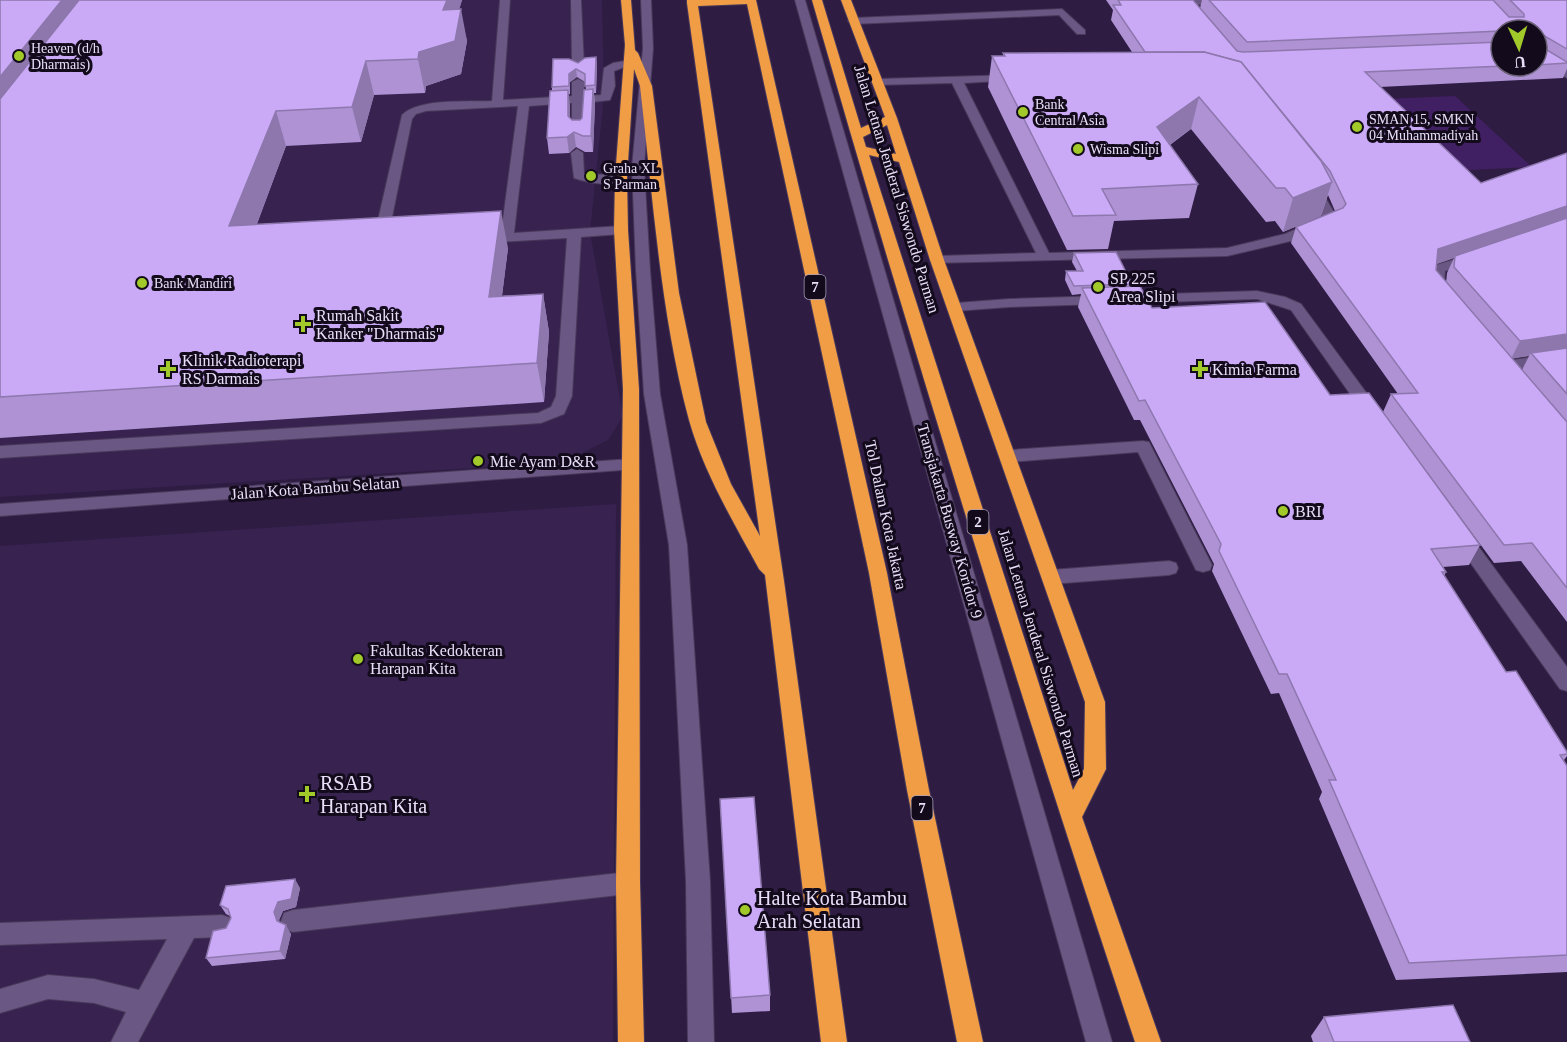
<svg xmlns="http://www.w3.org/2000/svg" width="1567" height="1042" font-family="Georgia,serif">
<rect width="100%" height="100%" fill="#2e1c43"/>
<g fill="#382250">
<polygon points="0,0 602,0 604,96 590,232 623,416 608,440 578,455 538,464 0,497"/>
<polygon points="616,504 613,1042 0,1042 0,546"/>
</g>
<polygon fill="#411f63" points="1455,96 1532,167 1429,172 1360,100"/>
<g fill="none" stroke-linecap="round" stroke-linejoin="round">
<defs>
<g id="lane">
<path d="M500 0H510L503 100 572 96V82L578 79 584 82V96L601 95 604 68 613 63 630 60 635 63 614 71 615 86 610 100 584 103 582 133H574L572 130V103L529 106 514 233 621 226 628 230 621 234 581 237 572 396 564 414 541 423 0 458V446L538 413 551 407 556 396 567 238 482 243 475 239 482 235 501 234 518 106 426 111 416 114 412 119 387 242 380 246 373 242 402 115C419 98 467 102 492 101Z"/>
<polygon points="571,0 581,0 584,66 578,69 572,66"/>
<polygon points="641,0 651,0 653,48 644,167 650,270 660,394 687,545 710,881 714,1042 688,1042 686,881 669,545 644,394 636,270 632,167 643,48"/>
<polygon points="795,0 805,0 1112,1042 1086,1042"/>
<polygon points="1012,75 1016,76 1016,80 964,83 1049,253 1227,248 1285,234 1323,217 1307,187 1313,183 1319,187 1338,219 1295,240 1227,256 932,263 930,260 937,256 1036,253 952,83 877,85 871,82 877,79"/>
<path d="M577 149 583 153 584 173C597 178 617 169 627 178 616 188 587 183 574 178L571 153Z"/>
<polygon points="1143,441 1149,442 1151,446 1212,565 1210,570 1203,572 1196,570 1138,452 1009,462 1003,460 1000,456 1003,452 1009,450"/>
<polygon points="1169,561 1176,563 1178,568 1176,573 1169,575 1051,584 1044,582 1042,577 1044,572 1051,570"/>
<polygon points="628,872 636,875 640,883 636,891 628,894 293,932 284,929 281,921 284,913 293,910"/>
<polygon points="222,915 231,918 234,926 231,934 222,937 194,938 138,1042 111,1042 126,1012 94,1003 48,999 0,1013 0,989 48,975 94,979 139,990 167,939 0,945 0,923"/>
</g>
<g id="street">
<polygon points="1189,0 1264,0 1259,3 1185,5 1184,3"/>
<polygon points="1062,9 1085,30 1085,34 1077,34 1059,15 853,24 848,21 853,18"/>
<polygon points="1472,254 1479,258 1477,261 1445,271 1444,285 1451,294 1449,297 1439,297 1430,286 1433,266"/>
<polygon points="1257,291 1285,297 1301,304 1379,410 1381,414 1379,418 1367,418 1291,310 1257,299 1009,307 956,311 949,307 956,303 1009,299"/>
<polygon points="1567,352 1567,362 1506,371 1498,366 1506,361"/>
<polygon points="630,459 636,461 639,465 636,469 0,516 0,504"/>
<polygon points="1461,530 1467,531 1567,667 1567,691 1560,689 1455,541 1452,536 1455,531"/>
</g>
<polygon id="secondary" points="1537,52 1567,70 1567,78 1537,60"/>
<g id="highway">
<path d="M621 0H631L635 50 638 53 652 86 679 293 706 422 731 484 760 536 687 3V0H756L887 573 929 790 983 1042H957L907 790 869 573 747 4 698 6 784 581 847 1042H821L765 575 759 569C733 521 704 473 689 420 660 312 653 197 640 86L634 69 627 178 628 230 639 389 640 883 644 1042H618L616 883 623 389 614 230 615 178 625 45Z"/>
<path d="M812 0H822L861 128 885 117 841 0H851L897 118 944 260 1105 702 1106 769 1082 817 1161 1042H1135C1020 697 912 349 812 0ZM887 125 896 154 866 147 863 137ZM869 155 899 162 930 260 1085 702 1084 769 1073 790Z"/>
</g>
</defs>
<use href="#lane" stroke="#49395a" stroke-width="2"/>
<use href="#street" stroke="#49395a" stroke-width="2"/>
<use href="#secondary" stroke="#49395a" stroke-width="2"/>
<use href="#highway" stroke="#49395a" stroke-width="2"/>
<use href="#lane" fill="#6a5783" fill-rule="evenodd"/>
<use href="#street" fill="#6a5783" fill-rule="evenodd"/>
<use href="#secondary" fill="#6a5783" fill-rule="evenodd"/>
<use href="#highway" fill="#f09d46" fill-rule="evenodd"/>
</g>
<g fill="#ae92d4" fill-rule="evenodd">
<polygon points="0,0 462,0 459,9 467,41 461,74 426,86 425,93 374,95 361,142 286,146 257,224 508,248 502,296 543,294 549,332 544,402 0,438"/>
<path d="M1106 0H1193L1200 8 1202 0H1567V69L1563 78 1380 87 1481 183 1567 153V622L1521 561 1494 563 1389 420 1480 545 1469 565 1443 567 1446 572 1444 576 1506 672 1567 752V756L1564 760 1567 766V972L1396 980 1319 799 1322 792 1279 693 1271 694 1212 571 1214 564 1140 420H1134L1078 307 1081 294 1072 295 1065 280 1066 271H1077L1072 262 1074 253 1132 284 1131 287 1152 308 1330 395 1383 412 1391 394H1398L1291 243 1296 227 1335 211 1328 195 1321 216 1283 232 1275 221 1266 222 1191 129 1170 145 1198 184 1189 218 1114 221 1108 249 1067 250 988 87 992 56H1003V53L1132 52 1111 20 1113 10ZM1501 30H1537V66H1501ZM1454 258 1447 273 1446 283 1436 270V264ZM1529 356 1522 370 1512 358Z"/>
<path d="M596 57 597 65 596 93H594L595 104 593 152H585L576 147 569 153 549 154 547 138 552 91V87L578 63ZM577 77 585 82 586 90 582 118 580 120H572L570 118 568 94H570V82Z"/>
<polygon points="720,799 770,995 770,1011 732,1013"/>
<polygon points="300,888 296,907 283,911 279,920 280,923 291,934 285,959 212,966 206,958 226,928 231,918 230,916 226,914 220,905"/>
<polygon points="1324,1017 1470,1042 1313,1042 1311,1036"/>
</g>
<g fill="#8d77ad">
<polygon points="62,0 99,0 0,132 0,77"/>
<polygon points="447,0 462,0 450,42 443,10"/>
<polygon points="461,9 467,41 461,74 426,86 425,93 418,59 419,52"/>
<polygon points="596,57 597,65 596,93 595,85"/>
<polygon points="366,61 374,95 361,142 352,107"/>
<polygon points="576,69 577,77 570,82 570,94 569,74"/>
<polygon points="593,89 595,104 593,152 591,136"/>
<polygon points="568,90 570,105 570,131 568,116"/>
<polygon points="1199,97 1191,129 1150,159 1157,127"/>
<polygon points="276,111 286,146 242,263 229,226"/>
<polygon points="574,132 576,147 569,153 567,137"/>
<polygon points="1332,182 1321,216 1283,232 1293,198"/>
<polygon points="1567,206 1567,220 1455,256 1454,258 1431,266 1438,249"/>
<polygon points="501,211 508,248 497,335 489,297"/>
<polygon points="543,294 549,332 544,402 537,363"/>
<polygon points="1567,334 1567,349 1531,353 1529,356 1511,359 1520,341"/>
<polygon points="295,879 300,888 296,907 283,911 279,920 282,930 277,921 274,912 278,902"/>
<polygon points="286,925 291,934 285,959 280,951"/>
</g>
<g fill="#caaaf7" stroke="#8d77ad" stroke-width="1.5">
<polygon points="0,0 62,0 0,77"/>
<polygon points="79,0 447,0 443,10 461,9 455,41 419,52 418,59 366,61 352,107 276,111 229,226 501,211 489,297 543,294 537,363 0,397 0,99"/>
<polygon points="1118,0 1193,0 1237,51 1243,52 1501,42 1501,66 1505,66 1365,72 1481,183 1567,153 1567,206 1438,249 1436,270 1567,422 1567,588 1532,543 1504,545 1391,394 1418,393 1296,227 1343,208 1346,204 1330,171 1241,62 1204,52 1145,52 1113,5 1121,5"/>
<polygon points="1209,0 1493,0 1509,17 1524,17 1524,14 1510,0 1567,0 1567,49 1543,35 1542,47 1567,62 1567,63 1537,65 1537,30 1501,30 1501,31 1247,42"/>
<polygon points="1204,52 1241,62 1321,161 1332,182 1293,198 1285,188 1276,188 1199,97 1157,127 1198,184 1102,189 1116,215 1073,216 992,56 1005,56 1003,53"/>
<polygon points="596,57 595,85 585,86 585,74 576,69 569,74 569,86 552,87 553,59 569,59 578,63 585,58"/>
<polygon points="593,89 591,136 583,136 574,132 567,137 547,138 550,91 568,90 568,116 572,120 580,120 582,118 584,90"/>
<polygon points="1567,218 1567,334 1520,341 1454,267 1455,256"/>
<polygon points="1116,252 1132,284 1074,286 1066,271 1083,271 1074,253"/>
<polygon points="1140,286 1152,308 1265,302 1330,395 1369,393 1480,545 1431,549 1446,572 1442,572 1506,672 1516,671 1567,752 1567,754 1560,755 1567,766 1567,955 1409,963 1329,780 1336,780 1287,674 1279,674 1219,551 1221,544 1145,400 1139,401 1082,288"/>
<polygon points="1567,348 1567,394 1531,353"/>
<polygon points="754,797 770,995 731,998 720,799"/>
<polygon points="295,879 291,899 278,902 274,912 277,921 286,925 280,951 206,958 213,931 226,928 231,918 228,909 220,905 226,886"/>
<polygon points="1453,1005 1470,1042 1334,1042 1324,1017"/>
</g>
<g fill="#a1c92a" stroke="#130b1c" stroke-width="2">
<circle cx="19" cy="56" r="6"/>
<circle cx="1023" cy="112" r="6"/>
<circle cx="1357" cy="127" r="6"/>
<circle cx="1078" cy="149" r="6"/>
<circle cx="591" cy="176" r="6"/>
<circle cx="142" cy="283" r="6"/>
<circle cx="1098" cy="287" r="6"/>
<path d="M300 315h6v6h6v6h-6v6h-6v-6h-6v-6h6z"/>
<path d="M165 360h6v6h6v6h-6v6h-6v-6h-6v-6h6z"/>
<path d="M1197 360h6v6h6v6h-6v6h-6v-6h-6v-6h6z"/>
<circle cx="478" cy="461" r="6"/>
<circle cx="1283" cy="511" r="6"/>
<circle cx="358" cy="659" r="6"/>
<path d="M304 785h6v6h6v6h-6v6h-6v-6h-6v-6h6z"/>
<circle cx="745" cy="910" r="6"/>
</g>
<g text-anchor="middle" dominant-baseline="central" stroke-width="6" stroke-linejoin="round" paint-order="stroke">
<g font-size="14" fill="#e9dff9" stroke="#130b1c" text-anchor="start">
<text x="31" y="48">Heaven (d/h<tspan x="31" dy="16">Dharmais)</tspan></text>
<text x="1035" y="104">Bank<tspan x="1035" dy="16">Central Asia</tspan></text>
<text x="1369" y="119">SMAN 15, SMKN<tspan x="1369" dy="16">04 Muhammadiyah</tspan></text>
<text x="1090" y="149">Wisma Slipi</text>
<text x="603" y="168">Graha XL<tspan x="603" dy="16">S Parman</tspan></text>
<text x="154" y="283">Bank Mandiri</text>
</g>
<g fill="#130b1c" stroke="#a99fb7" stroke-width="1.5">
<rect x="804.5" y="275" width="21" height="24" rx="4.5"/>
<rect x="967.5" y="510" width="21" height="24" rx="4.5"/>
<rect x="911.5" y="796" width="21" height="24" rx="4.5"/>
</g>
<g font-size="15" font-weight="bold" fill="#e9dff9">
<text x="815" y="287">7</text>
<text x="978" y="522">2</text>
<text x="922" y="808">7</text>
</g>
<g font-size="16" fill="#e9dff9" stroke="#130b1c">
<text transform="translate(897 189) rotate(73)">Jalan Letnan Jenderal Siswondo Parman</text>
<text transform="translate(315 488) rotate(-4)">Jalan Kota Bambu Selatan</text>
<text transform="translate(886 515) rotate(78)">Tol Dalam Kota Jakarta</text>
<text transform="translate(950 521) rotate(74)">Transjakarta Busway Koridor 9</text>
<text transform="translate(1041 653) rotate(73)">Jalan Letnan Jenderal Siswondo Parman</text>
</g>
<g font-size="16" fill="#e9dff9" stroke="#130b1c" text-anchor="start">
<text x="1110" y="278">SP 225<tspan x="1110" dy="18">Area Slipi</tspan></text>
<text x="316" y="315">Rumah Sakit<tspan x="316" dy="18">Kanker "Dharmais"</tspan></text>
<text x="182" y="360">Klinik Radioterapi<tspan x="182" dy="18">RS Darmais</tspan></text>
<text x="1212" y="369">Kimia Farma</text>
<text x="490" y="461">Mie Ayam D&amp;R</text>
<text x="1295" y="511">BRI</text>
<text x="370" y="650">Fakultas Kedokteran<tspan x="370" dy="18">Harapan Kita</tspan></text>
</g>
<g font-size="20" fill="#e9dff9" stroke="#130b1c" text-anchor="start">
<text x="320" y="783">RSAB<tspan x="320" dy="23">Harapan Kita</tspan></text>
<text x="757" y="898">Halte Kota Bambu<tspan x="757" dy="23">Arah Selatan</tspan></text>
</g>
</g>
<g transform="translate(1519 48) rotate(176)"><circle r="28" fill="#130b1c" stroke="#696074" stroke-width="1.5"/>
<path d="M0-4.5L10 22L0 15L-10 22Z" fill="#a1c92a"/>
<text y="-9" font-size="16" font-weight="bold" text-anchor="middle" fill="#e9dff9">U</text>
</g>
</svg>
